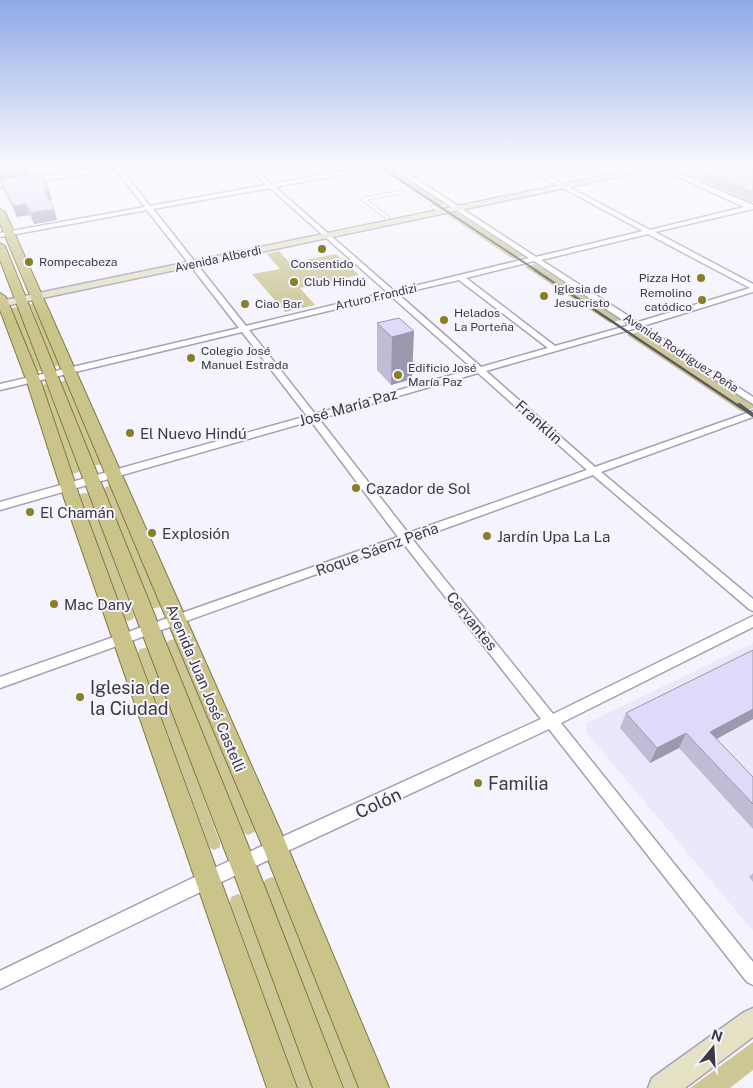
<svg xmlns="http://www.w3.org/2000/svg" width="753" height="1088" font-family="'Public Sans',sans-serif">
<rect width="100%" height="100%" fill="#f5f3fd"/>
<polygon fill="#ece8fb" points="753,643 753,931 586,732 587,723"/>
<g fill="#ccc795">
<polygon points="387,167 442,202 443,205 437,206 381,169"/>
<polygon points="455,212 524,256 513,259 446,214"/>
<polygon points="279,251 290,263 336,254 359,275 300,288 315,305 285,312 252,274 280,269 267,254"/>
<polygon points="535,264 623,319 610,323 525,267"/>
<polygon points="30,304 34,304 60,365 54,367"/>
<polygon points="16,307 18,307 41,371 35,371 11,308"/>
<polygon points="642,331 753,403 753,408 742,412 627,335"/>
<polygon points="65,380 67,381 102,464 93,466 59,383"/>
<polygon points="46,384 80,469 79,472 72,474 69,472 42,385"/>
<polygon points="110,485 112,486 162,604 161,607 150,609 102,489"/>
<polygon points="85,493 89,494 134,616 133,619 128,621 125,620 78,497 80,494"/>
<polygon points="174,639 179,641 256,826 256,831 248,835 244,833 166,645 168,641"/>
<polygon points="145,648 150,649 220,843 220,847 214,850 210,848 138,653 140,649"/>
<polygon points="272,877 278,880 364,1088 344,1088 262,888 265,880"/>
<polygon points="238,894 244,897 316,1088 297,1088 230,903 231,897"/>
<polygon points="753,1042 753,1070 730,1088 690,1088"/>
</g>
<g fill="none" stroke-linecap="round" stroke-linejoin="round">
<defs>
<g id="service">
<polyline points="432,206 442,212"/>
<polyline points="388,218 363,199 401,192"/>
</g>
<path id="minor" d="M112 165H134L121 168 150 206 266 185 244 165H251L272 184 376 165H395L536 257 643 231 520 165H528L650 230 744 207 652 165H660L753 205V209L655 232 753 284V292L643 326 753 397V404L636 328 486 371 595 467 753 411V417L601 472 753 599V611L749 609 593 475 413 540 553 714 753 616V627L561 723 753 962V985L747 982 549 729 215 885 0 989V971L203 873 541 719 403 543 0 688V677L398 537 311 421 0 510V502L307 416 242 332 0 390V384L239 328 147 210 0 237V233L145 207 115 169 0 188V184ZM389 166 529 258 394 291 275 187ZM270 188 387 292 246 326 153 209ZM648 234 750 288 638 322 541 260ZM534 261 630 325 555 346 466 278ZM459 280 548 348 481 367 398 294ZM391 296 473 369 315 414 249 330ZM478 373 587 470 408 533 319 419Z"/>
<g id="secondary">
<polygon points="656,165 674,165 0,307 0,301"/>
<polygon points="753,1008 753,1037 685,1088 648,1088 652,1078 744,1012"/>
</g>
<g id="primary">
<polygon points="0,209 5,212 285,841 389,1088 359,1088 264,850 0,224"/>
<polygon points="0,243 5,246 264,885 343,1088 313,1088 238,885 0,260"/>
<polygon points="0,293 6,297 41,382 80,498 297,1088 267,1088 64,498 27,382 0,310"/>
</g>
</defs>
<use href="#service" stroke="#a5a0b6" stroke-width="4.5"/>
<use href="#minor" stroke="#a5a0b6" stroke-width="3"/>
<use href="#secondary" stroke="#a5a0b6" stroke-width="3"/>
<use href="#primary" stroke="#81793e" stroke-width="2"/>
<g stroke="#9997a0" stroke-width="1" stroke-dasharray="1 2" stroke-linecap="butt">
<polyline points="384,174 400,184"/>
<polyline points="409,190 427,202"/>
</g>
<use href="#service" stroke="#fff" stroke-width="3"/>
<use href="#minor" fill="#fff" fill-rule="evenodd"/>
<use href="#secondary" fill="#e4e1c4" fill-rule="evenodd"/>
<use href="#primary" fill="#cac48a" fill-rule="evenodd"/>
<polyline stroke="#5c5a64" stroke-width="2" points="377,165 537,271"/>
<polyline stroke="#5c5a64" stroke-width="2.5" points="535,270 740,407"/>
<polyline stroke="#5c5a64" stroke-width="4" points="739,405 753,415"/>
</g>
<g fill="#c2bbd6">
<polygon points="688,165 753,165 753,202 751,202 686,173"/>
<polygon points="0,168 29,168 31,174 49,190 52,200 50,201 54,209 57,220 34,224 29,215 17,217 3,189 1,182 0,182"/>
<polygon points="399,318 412,379 391,385 377,370 377,323"/>
<polygon points="753,650 753,719 716,739 753,777 753,829 679,748 650,763 620,728 626,713"/>
<polygon points="753,873 753,882 749,877"/>
</g>
<g fill="#9e98ae">
<polygon points="29,168 32,177 0,179 1,182 0,182 0,172"/>
<polygon points="44,190 49,190 52,200 47,201"/>
<polygon points="26,204 29,215 17,217 13,206"/>
<polygon points="54,209 57,220 34,224 31,213"/>
<polygon points="414,331 412,379 391,385 392,337"/>
<polygon points="753,709 753,719 702,747 710,732"/>
<polygon points="686,733 679,748 650,763 657,748"/>
</g>
<g fill="#e1d9f9" stroke="#9e98ae">
<polygon points="16,165 28,165 29,168 0,172 0,168"/>
<polygon points="690,165 753,165 753,193"/>
<polygon points="40,173 49,190 44,190 54,209 31,213 26,204 13,206 0,179"/>
<polygon points="399,318 414,331 392,337 377,323"/>
<polygon points="753,650 753,709 710,732 753,777 753,804 686,733 657,748 626,713"/>
</g>
<linearGradient id="sky" x2="0" y2="1"><stop stop-color="#8fa8e6"/><stop offset="0.52" stop-color="#fafafe"/><stop offset="1" stop-color="#fafafe" stop-opacity="0"/></linearGradient>
<rect width="753" height="318" fill="url(#sky)"/>
<g fill="#887f26" stroke="#f5f3fd" stroke-width="2">
<circle cx="322" cy="249" r="5"/>
<circle cx="29" cy="262" r="5"/>
<circle cx="701" cy="278" r="5"/>
<circle cx="294" cy="282" r="5"/>
<circle cx="544" cy="296" r="5"/>
<circle cx="702" cy="300" r="5"/>
<circle cx="245" cy="304" r="5"/>
<circle cx="444" cy="320" r="5"/>
<circle cx="191" cy="358" r="5"/>
<circle cx="398" cy="375" r="5"/>
<circle cx="130" cy="433" r="5"/>
<circle cx="356" cy="488" r="5"/>
<circle cx="30" cy="512" r="5"/>
<circle cx="152" cy="533" r="5"/>
<circle cx="487" cy="536" r="5"/>
<circle cx="54" cy="604" r="5"/>
<circle cx="80" cy="697" r="5"/>
<circle cx="478" cy="783" r="5"/>
</g>
<g text-anchor="middle" dominant-baseline="central" stroke-width="4" stroke-linejoin="round" paint-order="stroke">
<g font-size="12" fill="#3b3942" stroke="#f5f3fd">
<text transform="translate(218 259) rotate(-12)">Avenida Alberdi</text>
<text transform="translate(376 297) rotate(-13)">Arturo Frondizi</text>
<text transform="translate(681 353) rotate(33)">Avenida Rodríguez Peña</text>
</g>
<g font-size="12" fill="#3b3942" stroke="#f5f3fd" text-anchor="start">
<text x="39" y="262">Rompecabeza</text>
<text x="322" y="264" text-anchor="middle">Consentido</text>
<text x="691" y="278" text-anchor="end">Pizza Hot</text>
<text x="304" y="282">Club Hindú</text>
<text x="554" y="289">Iglesia de<tspan x="554" dy="14">Jesucristo</tspan></text>
<text x="692" y="293" text-anchor="end">Remolino<tspan x="692" dy="14">catódico</tspan></text>
<text x="255" y="304">Ciao Bar</text>
<text x="454" y="313">Helados<tspan x="454" dy="14">La Porteña</tspan></text>
<text x="201" y="351">Colegio José<tspan x="201" dy="14">Manuel Estrada</tspan></text>
<text x="408" y="368">Edificio José<tspan x="408" dy="14">María Paz</tspan></text>
</g>
<g font-size="15" fill="#3b3942" stroke="#f5f3fd">
<text transform="translate(348 407) rotate(-16)">José María Paz</text>
<text transform="translate(539 422) rotate(42)">Franklin</text>
<text transform="translate(377 549) rotate(-20)">Roque Sáenz Peña</text>
<text transform="translate(472 621) rotate(51)">Cervantes</text>
<text transform="translate(206 688) rotate(67)">Avenida Juan José Castelli</text>
</g>
<g font-size="15" fill="#3b3942" stroke="#f5f3fd" text-anchor="start">
<text x="140" y="433">El Nuevo Hindú</text>
<text x="366" y="488">Cazador de Sol</text>
<text x="40" y="512">El Chamán</text>
<text x="162" y="533">Explosión</text>
<text x="497" y="536">Jardín Upa La La</text>
<text x="64" y="604">Mac Dany</text>
</g>
<g font-size="18" fill="#3b3942" stroke="#f5f3fd" text-anchor="start">
<text x="90" y="687">Iglesia de<tspan x="90" dy="21">la Ciudad</tspan></text>
<text x="488" y="783">Familia</text>
</g>
<g font-size="18" fill="#3b3942" stroke="#f5f3fd">
<text transform="translate(378 803) rotate(-25)">Colón</text>
</g>
</g>
<g transform="translate(713 1048) rotate(18)" stroke="#f5f3fd" stroke-width="4" paint-order="stroke">
<path d="M0-4L9 19L0 12L-9 19Z" fill="#3b3942"/>
<text y="-8" font-size="14" font-weight="bold" text-anchor="middle" fill="#3b3942">N</text>
</g>
</svg>
